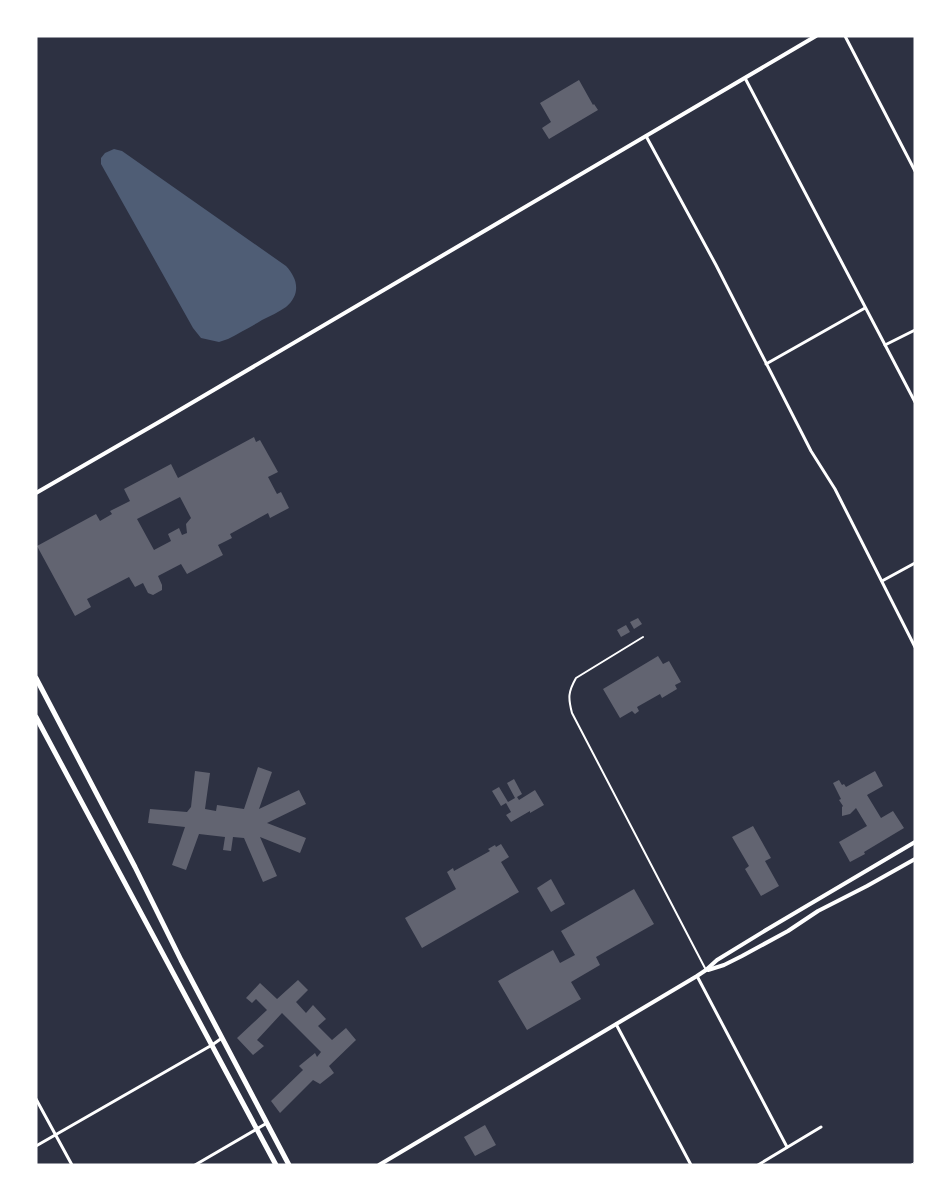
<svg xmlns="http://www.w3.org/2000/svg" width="951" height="1201" font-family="'PT Sans Narrow',sans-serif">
<rect width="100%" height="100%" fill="#2d3142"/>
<path fill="#4f5d75" d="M114 149 122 151 286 266C298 279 301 294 286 307 279 312 270 316 262 320 251 327 239 333 228 339L219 342 201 338 193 328 101 164V158L105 153Z"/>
<g fill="#626471" fill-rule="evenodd">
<polygon points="579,80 593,105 594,104 598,110 549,139 542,128 551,122 540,103"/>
<path d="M254 437 256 442 260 440 278 472 268 477 277 494 281 492 289 508 270 518 268 513 230 534 232 538 218 545 223 555 187 574 181 564 158 576 162 585V590L153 595 148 593 143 583 135 587 129 577 87 599 91 607 75 616 37 546 96 514 100 521 112 514 110 511 130 501 124 489 171 464 178 478ZM180 497 191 518 186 524 187 533 182 535 179 528 168 534 171 541 154 550 137 519Z"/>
<polygon points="638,618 642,624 634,629 630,622"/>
<polygon points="626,625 630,632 621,637 617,630"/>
<polygon points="658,656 663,664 669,661 681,682 675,685 677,689 662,698 660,694 637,707 639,711 635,714 632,711 620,718 603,689"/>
<polygon points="258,767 272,772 259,809 299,790 306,804 267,823 306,838 300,853 260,837 277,876 263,882 244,838 233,837 231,851 223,850 225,837 199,834 186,870 172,865 185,827 148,823 150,809 187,812 191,807 195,771 210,773 205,809 216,811 217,805 244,809"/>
<polygon points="875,771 883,786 867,795 881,818 893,811 904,828 864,852 865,854 850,862 839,842 867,826 856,808 850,814 842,816 842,807 843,806 839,800 841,799 833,783 839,780 842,785 844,784 846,787"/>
<polygon points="514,779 522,794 517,797 519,800 535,790 544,805 530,813 530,811 511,822 506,815 511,812 506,803 501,806 492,791 499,787 508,802 515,798 507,783"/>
<polygon points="753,826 771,858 765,861 779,886 761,896 745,869 749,866 732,837"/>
<polygon points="501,844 509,857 501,862 519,892 422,948 405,918 456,889 447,872 453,868 454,871 490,851 488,849 495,845 496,847"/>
<polygon points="551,879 565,904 551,912 537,888"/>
<polygon points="634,889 654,924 596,957 600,965 571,982 581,999 527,1030 498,981 553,950 560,963 575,955 561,931"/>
<polygon points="298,980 308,990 296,1002 306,1013 313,1005 326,1019 318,1026 332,1040 346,1028 356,1040 329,1066 334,1073 320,1084 313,1080 280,1113 271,1101 303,1070 299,1066 315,1053 317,1057 321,1052 282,1013 257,1040 264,1046 253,1055 237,1038 267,1010 256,999 252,1003 246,998 260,983 277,999"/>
<polygon points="485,1125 496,1145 475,1156 464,1137"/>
</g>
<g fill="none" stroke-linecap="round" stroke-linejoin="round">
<polyline stroke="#fff" stroke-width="1" points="910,1165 915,1162"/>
<path stroke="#fff" stroke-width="2" d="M643 637 576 678C568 692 568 698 572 713L706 970"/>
<g stroke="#fff" stroke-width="3">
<polyline points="845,36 915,171"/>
<polyline points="745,78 915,402"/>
<polyline points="646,136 716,265 811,451 835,489 915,647"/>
<polyline points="885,345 915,330"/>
<polyline points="766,364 865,308"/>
<polyline points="882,581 915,563"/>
<polyline points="697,976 787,1147"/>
<polyline points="616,1024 691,1165"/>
<polyline points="36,1099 72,1165"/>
<polyline points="36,1146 212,1045 222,1038"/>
<polyline points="195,1165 267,1123"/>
<polyline points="758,1165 821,1127"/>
</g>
<g stroke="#fff" stroke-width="4">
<polyline points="36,493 166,418 816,36"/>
<polyline points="708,970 724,965 742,956 788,931 818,911 867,886 915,859"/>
<polyline points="379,1165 697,976 706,970 717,960 766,930 915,842"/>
</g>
<g stroke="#fff" stroke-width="5">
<polyline points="36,678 135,867 181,960 289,1165"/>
<polyline points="36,717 276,1165"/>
</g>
</g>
<rect width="951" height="1201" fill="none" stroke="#ffffff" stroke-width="75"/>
</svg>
